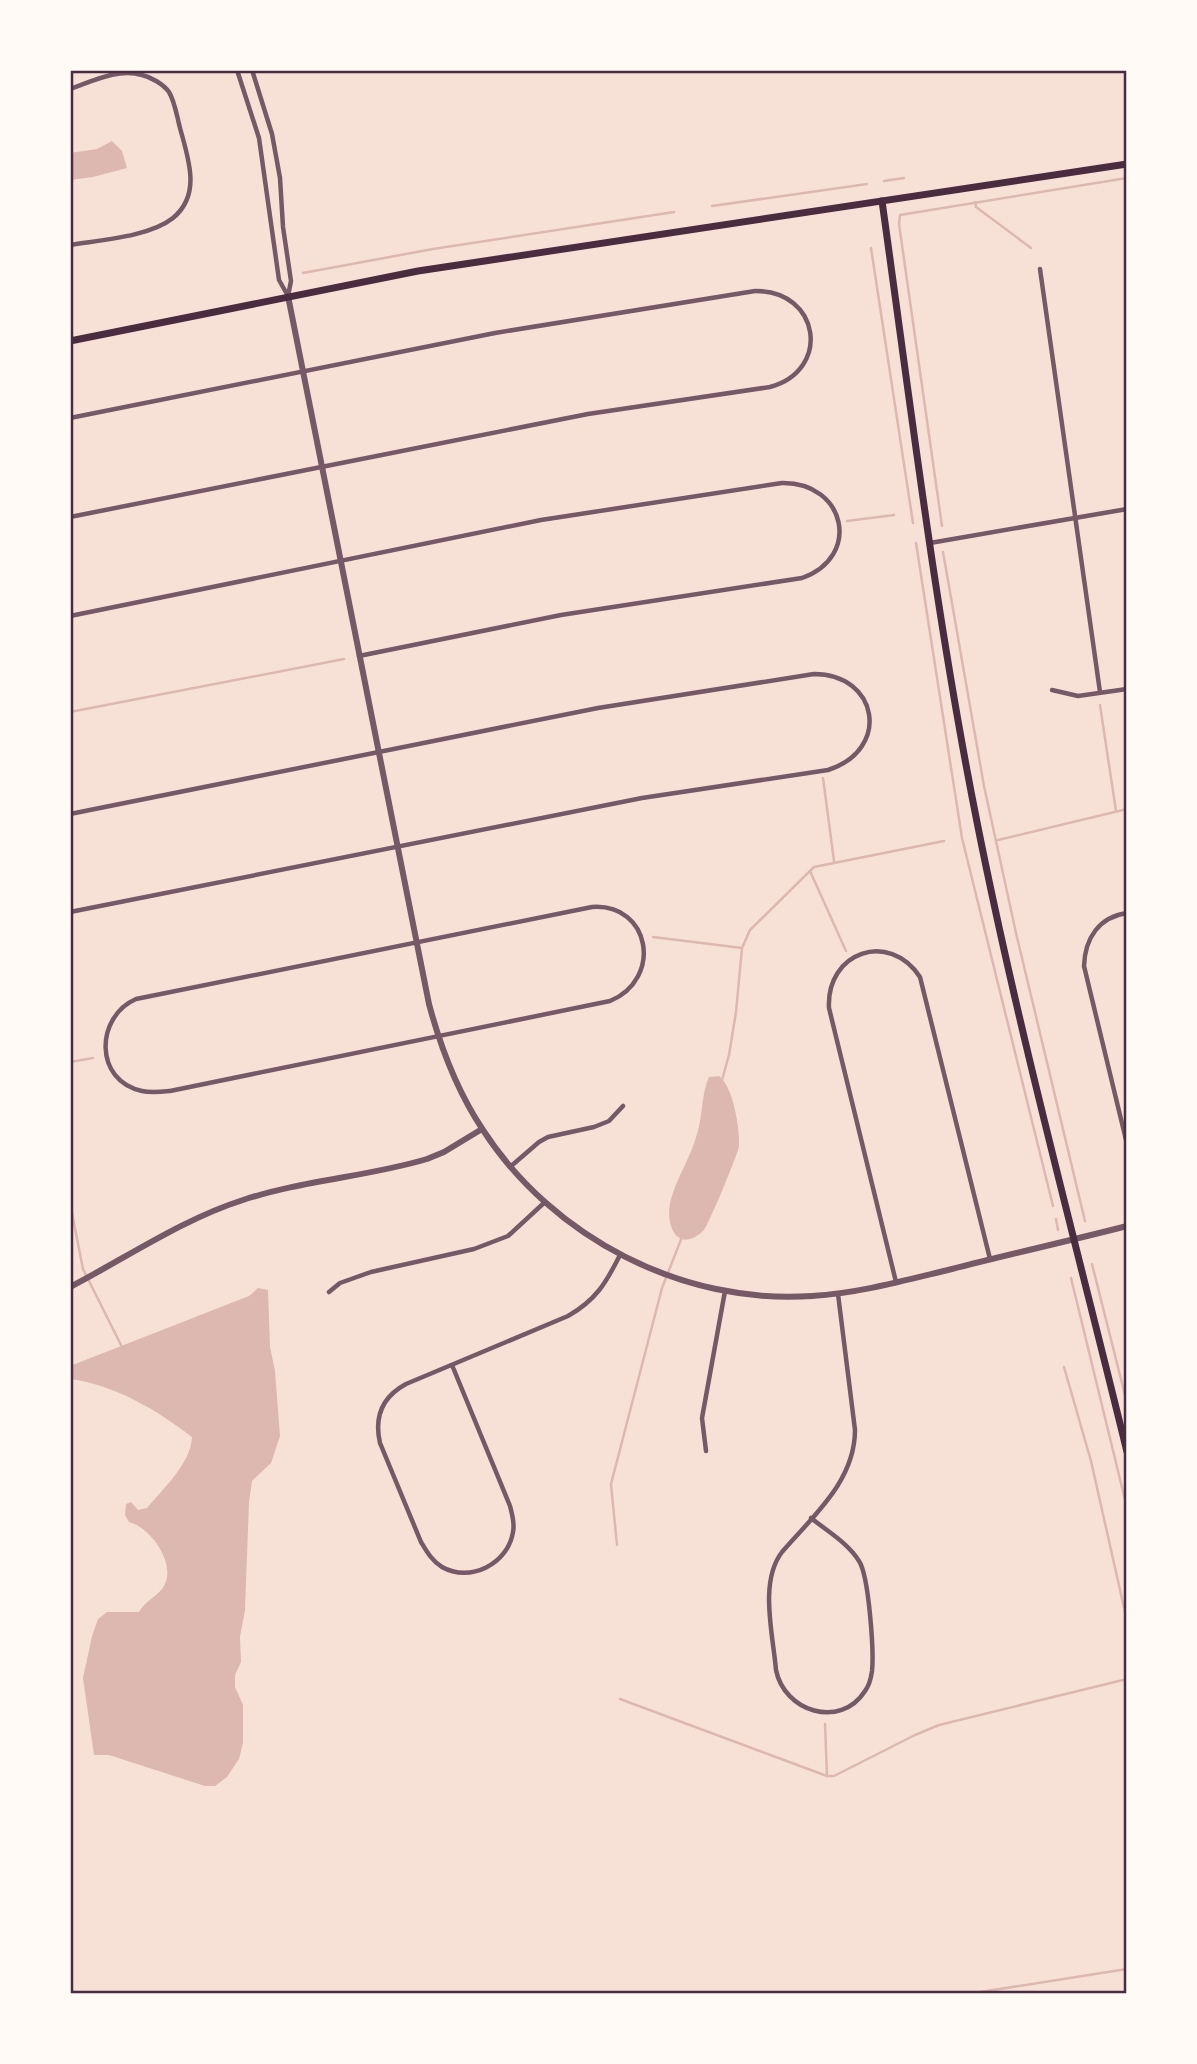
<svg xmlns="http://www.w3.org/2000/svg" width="1197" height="2064" font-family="'Space Grotesk',sans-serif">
<rect width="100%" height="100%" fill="#f7e1d7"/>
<g fill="#dcb8b0">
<polygon points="112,141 122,151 127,168 93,177 70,180 70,153 97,149"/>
<path d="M719 1076C733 1086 740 1128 739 1146 738 1154 709 1224 704 1230 677 1256 664 1224 671 1199 677 1177 691 1157 697 1134 703 1115 701 1095 709 1077Z"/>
<path d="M258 1288 268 1290 270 1347 275 1371 280 1436 271 1463 252 1481 249 1502 245 1610 240 1637 241 1662 235 1675V1687L243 1705V1743L239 1759 227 1777 215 1786H205L109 1755H94L83 1678 92 1636 98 1619 107 1612H139C145 1601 155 1598 162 1589 179 1567 152 1528 129 1522L125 1515 126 1504 131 1502 138 1510 147 1508C163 1489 191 1463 192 1437 157 1410 115 1385 70 1379V1366L249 1296Z"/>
</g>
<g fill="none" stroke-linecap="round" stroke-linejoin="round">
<g stroke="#dcb8b0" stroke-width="2.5">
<polyline points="884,181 904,178"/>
<polyline points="975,202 976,207 1031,248"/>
<polyline points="712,206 867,184"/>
<polyline points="871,248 913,523"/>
<polyline points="303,273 433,249 674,212"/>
<polyline points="847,521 894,515"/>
<polyline points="942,526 899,224 900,215 1127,178"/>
<polyline points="916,543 962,838 1053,1206"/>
<polyline points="943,552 984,786 1016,933 1085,1221"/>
<polyline points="1100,705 1116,811"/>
<polyline points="70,712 344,659"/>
<polyline points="823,778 834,861"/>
<polyline points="998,840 1127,809"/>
<polyline points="810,871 846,951"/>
<polyline points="653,937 742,948"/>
<polyline points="70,1062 93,1058"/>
<polyline points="722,1080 729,1055 736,1012 742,948 750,930 814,867 944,841"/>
<polyline points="70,1203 83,1269 122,1347"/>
<polyline points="1056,1219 1058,1230"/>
<polyline points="1092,1264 1127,1403"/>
<polyline points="1071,1278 1127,1508"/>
<polyline points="1064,1367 1091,1461 1127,1621"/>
<polyline points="617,1545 611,1484 662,1288 682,1237"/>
<polyline points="620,1699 827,1776 834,1776 915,1735 939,1725 1127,1679"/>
<polyline points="825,1724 827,1776"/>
<polyline points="968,1994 1127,1969"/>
</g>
<g stroke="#755966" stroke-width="4.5">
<polyline points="237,70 259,138 279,280 288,296"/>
<polyline points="252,70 272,134 280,178 283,227 291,281 288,296"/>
<path d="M70 89C93 81 118 68 142 75 151 77 163 84 169 92 175 102 177 117 180 128 188 158 202 194 173 218 149 237 100 240 70 245"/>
<polyline points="1040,269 1100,692"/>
<path d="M70 418 495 333 755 291C820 290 832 370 770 387L588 414 70 517"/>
<polyline points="930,543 1127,509"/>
<path d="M70 616 541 520 782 483C846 482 862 557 802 578L561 615 359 656"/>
<polyline points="1052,690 1078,696 1127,689"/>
<path d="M70 814 598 708 814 674C878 674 892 749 828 770L642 798 70 912"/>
<path d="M592 907C651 903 663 979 610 1001L170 1091C160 1092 151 1093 142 1091 94 1081 95 1017 136 999Z"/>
<path d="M1127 913C1099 917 1085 938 1084 966L1127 1144"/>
<polyline points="510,1167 539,1142 548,1137 594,1127 609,1121 623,1106"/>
<path d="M896 1282 829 1008C826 952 889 930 920 977L990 1259"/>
<polyline points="329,1292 340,1283 371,1272 474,1249 508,1236 545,1202"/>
<path d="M452 1365 510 1506C512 1514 515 1523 513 1532 508 1564 470 1583 442 1567 432 1561 427 1552 421 1542L380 1443C374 1417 382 1397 406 1384L568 1316C596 1300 606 1283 620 1255"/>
<polyline points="706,1451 702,1418 725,1291"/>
<path d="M811 1518C827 1531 848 1543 859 1561 869 1576 874 1652 872 1671 871 1678 869 1686 865 1691 840 1730 784 1711 776 1670 773 1634 759 1582 782 1552 813 1516 855 1481 855 1430L838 1294"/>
</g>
<g stroke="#755966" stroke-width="6">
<path d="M288 296 429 1004C441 1049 457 1091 483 1130 553 1238 683 1305 812 1296 860 1293 906 1280 952 1269 1010 1254 1069 1241 1127 1226"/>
<path d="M70 1287C126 1258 183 1219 243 1200 303 1180 367 1177 427 1159L444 1152 482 1129"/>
</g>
<g stroke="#4a2c40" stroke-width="7">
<path d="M882 201C911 408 936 617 977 822 1019 1034 1076 1243 1127 1452"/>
<polyline points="70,341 418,271 1127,164"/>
</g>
</g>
<rect width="1197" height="2064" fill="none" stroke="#fffaf5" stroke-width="144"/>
<rect x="72" y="72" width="1053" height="1920" fill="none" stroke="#4a2c40" stroke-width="2.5"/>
</svg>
